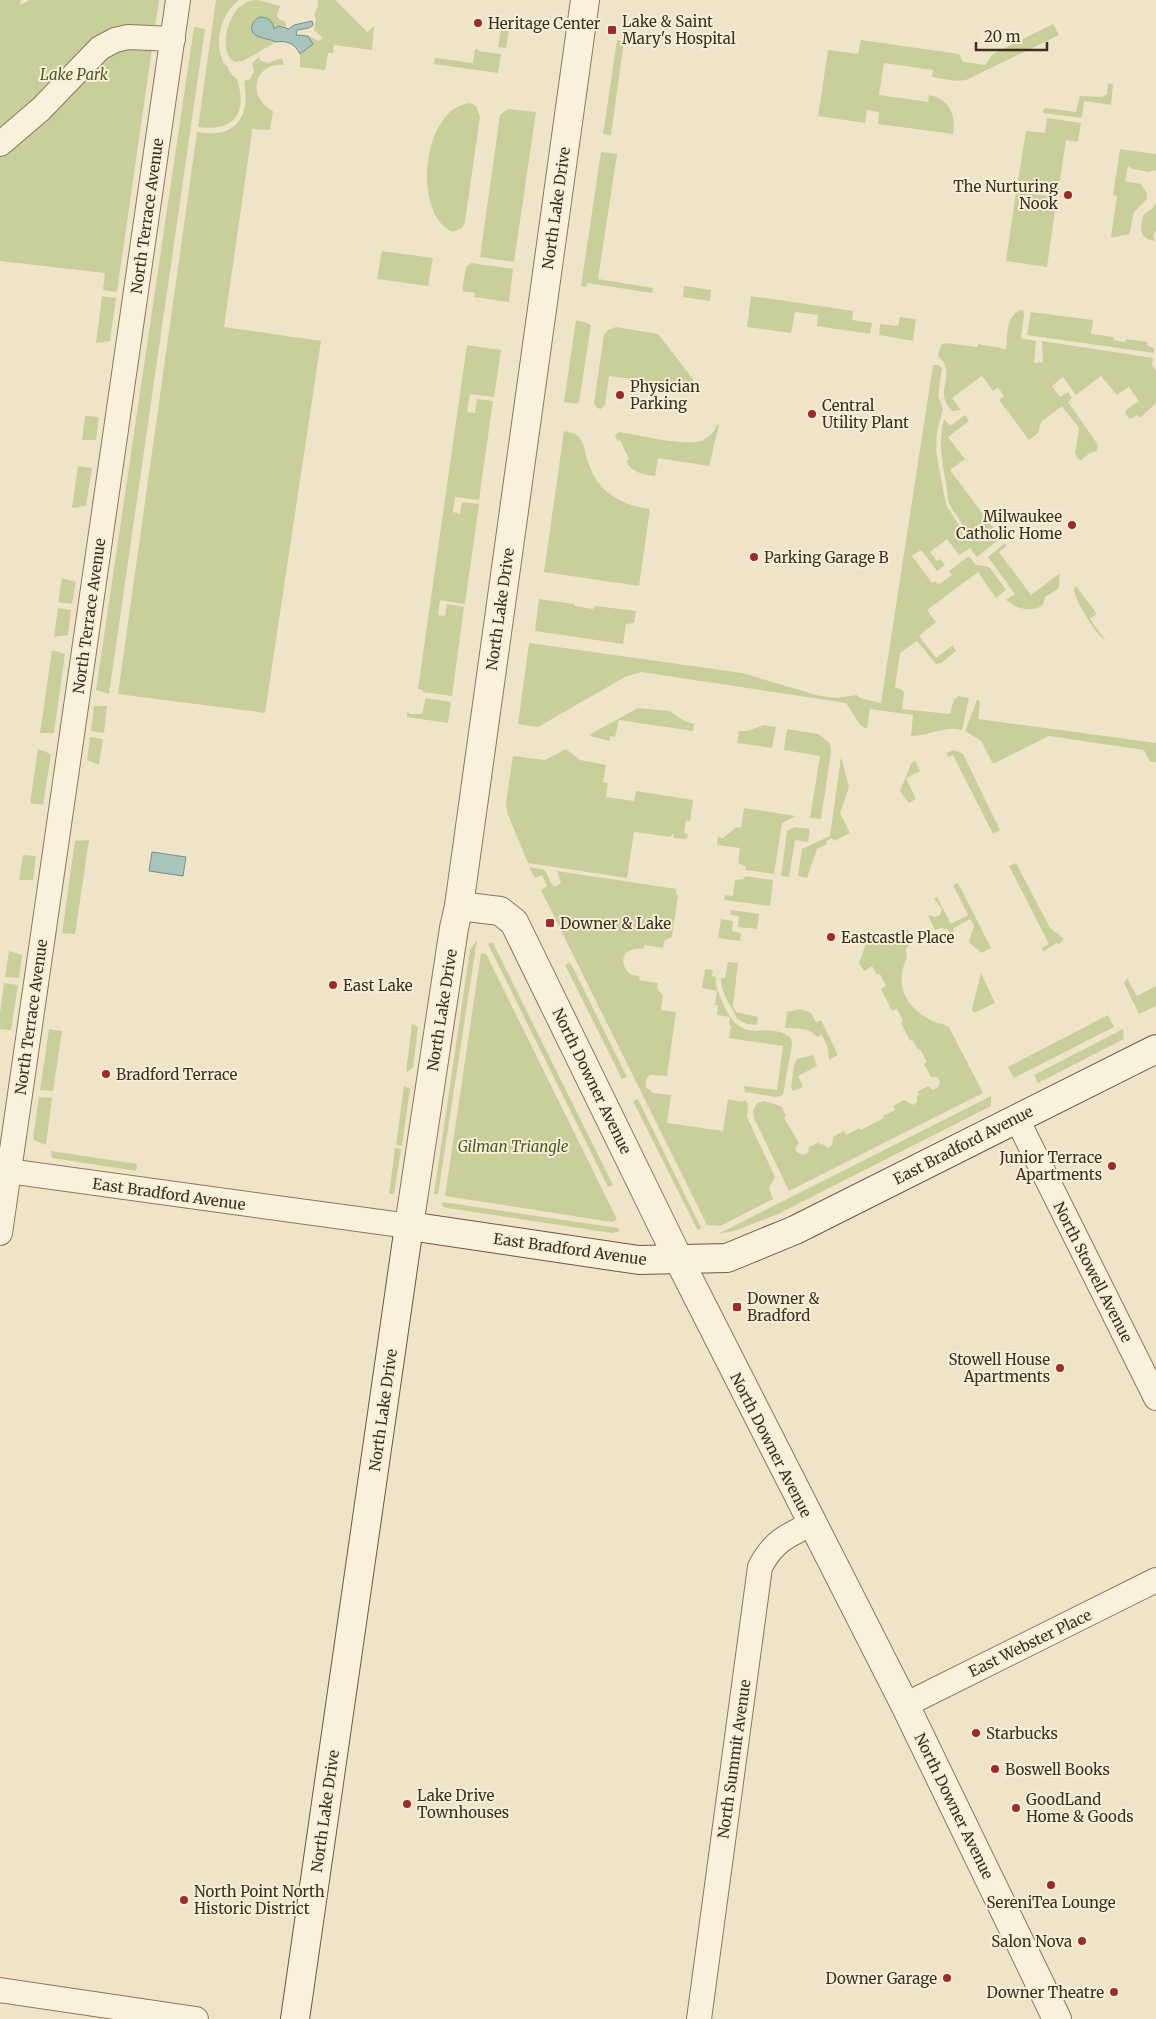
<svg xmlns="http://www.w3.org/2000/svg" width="1156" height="2019" font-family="Merriweather,serif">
<rect width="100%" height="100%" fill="#f0e4c8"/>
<g fill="#c9cf9b">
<polygon points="0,0 21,0 20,5 29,0 159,0 117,292 103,290 105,273 0,261"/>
<path d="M216 0H239C220 15 214 42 224 64L227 66 230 73 237 79C248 114 234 132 198 127Z"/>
<path d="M258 0 280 6 277 16 280 20 285 21 286 26 285 28 282 26 273 29 267 18 256 19 252 25 254 34 276 42 243 61 235 62C217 53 228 14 242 5 247 2 252 0 258 0Z"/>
<polygon points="318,0 335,0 367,32 374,26 372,50 334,45 333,53 328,53 325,70 300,67 300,54 313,44 308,36 319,41 323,38 314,30 316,19 314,15 318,6"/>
<polygon points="497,17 511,19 506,48 498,47 501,29 497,21"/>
<path d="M1053 24 1059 35 966 80 956 81 932 77 933 70 884 63 879 95 928 102 929 95C951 100 956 115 953 134L878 124 879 112 867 110 865 123 818 116 828 50 858 54 861 40 959 54 963 62 985 65 993 54Z"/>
<polygon points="194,27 205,29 109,694 96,690"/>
<polygon points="617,40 624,41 611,135 603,134"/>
<polygon points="475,49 478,49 478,51 501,54 498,73 434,64 435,58 473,63"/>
<path d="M259 57 260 60 268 63 282 58 284 65C254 62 246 97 273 111L270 130 251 129 252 132 224 327 321 341 265 713 118 694 197 132C236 139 251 117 244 81L250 79 254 71 252 63Z"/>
<polygon points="1108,83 1113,84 1111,105 1084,101 1082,118 1043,113 1043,110 1046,108 1076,112 1080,96 1102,97 1107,94"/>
<path d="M470 103 476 106 480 117 465 222 462 228 453 232C411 215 422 107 470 103Z"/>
<polygon points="508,109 536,112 514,262 480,257 500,115"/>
<polygon points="1047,118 1081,123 1078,142 1066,140 1058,193 1017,187 1026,131 1045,133"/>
<path d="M1120 149 1156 154V170L1149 172 1132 169 1130 166 1128 167 1125 181 1141 184 1146 191 1147 199 1134 212 1129 235C1123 234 1116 238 1111 237L1117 196 1113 195Z"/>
<polygon points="601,152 617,154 598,279 653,288 652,293 587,283 586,287 581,286"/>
<polygon points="1016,192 1057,197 1047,267 1006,261"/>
<path d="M1156 203V231L1153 235 1155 241C1138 239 1140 227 1144 214L1152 209Z"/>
<polygon points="382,251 433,258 428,286 377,279"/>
<polygon points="471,263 513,269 509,302 474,297 475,293 462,291 466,267"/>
<polygon points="684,286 711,290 710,301 683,297"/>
<polygon points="102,296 116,298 110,341 96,343"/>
<polygon points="751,296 853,311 852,320 872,323 870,334 817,326 818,315 795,312 791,333 747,327"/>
<path d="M1021 310H1023L1024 315 1021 338 1036 341 1034 363 1043 362 1042 341 1153 358 1152 365 1156 371V403L1140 418 1138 415 1130 419 1125 413 1127 409 1139 401 1129 387 1117 395 1101 376 1076 395 1063 377 1052 386 1060 397 1068 392 1072 398 1068 402 1098 445 1097 451 1090 453 1080 461 1075 454 1079 428 1062 406 1041 422 1038 433 1029 440 999 400 1004 396 998 387 993 391 982 376 952 398 961 410 952 411C935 394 951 381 945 365 944 361 940 359 938 356L941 345 946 343 977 347 978 344 1006 349C1008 334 1005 317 1021 310Z"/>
<polygon points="1031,312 1093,320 1091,334 1113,337 1114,340 1124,342 1127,339 1147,342 1148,346 1154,348 1154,353 1027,335"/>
<polygon points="900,317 916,319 913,341 879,335 880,324 898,326"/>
<polygon points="576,320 587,323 591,325 579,402 576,404 564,402"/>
<polygon points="616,327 658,334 693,379 693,387 609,376 605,405 601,409 597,408 594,403 604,335 608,330"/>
<polygon points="467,345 501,350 494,397 470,394 467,412 475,413 477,399 493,401 479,500 455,497 453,512 460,514 462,502 479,504 465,604 440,600 438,615 445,616 447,604 464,607 452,696 423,692 423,690 418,689"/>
<path d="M933 365H939L942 369 938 396 943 409 937 432 936 451 946 505 961 528 963 538 965 541C969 527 954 515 949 503 947 497 947 490 946 484 942 461 938 441 944 419L950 426 965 415 969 421 948 437 965 459 950 470 1001 538 977 557 970 548 959 555 947 539 930 552 937 561 941 559 945 565 937 571 921 550 912 556 932 583 935 581 938 585 952 575 949 571 969 556 976 565 986 566 990 568 1006 590 996 598 978 572 927 610 936 622 919 636 936 658 953 645 956 651 941 663 936 664 917 641 900 653 895 687 901 689 904 692 902 709 950 714 954 699 959 696 969 698 962 730C946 725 928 736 911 736L913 715 870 709 867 729 860 725 846 703 641 672 625 677 538 727 518 724 529 643 742 673 820 696 837 698 857 695 860 698 881 703Z"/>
<polygon points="85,416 99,417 96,440 82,440"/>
<path d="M717 425H719L709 466 658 458 655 476C643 474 632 473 626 461L629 459 620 440 617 441 615 435 619 432C638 435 684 446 701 441 708 438 714 433 717 425Z"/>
<path d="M564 431C569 432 574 433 578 436 585 443 585 454 588 462 598 492 620 505 650 509L639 586 544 572Z"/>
<polygon points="78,466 92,468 86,506 72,508"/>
<path d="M1005 543 1006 546 999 552 1031 595 1060 573 1059 588 1045 597 1043 605C1032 613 1017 609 1006 600L1015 594 988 557Z"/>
<polygon points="62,578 76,582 72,604 58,602"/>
<path d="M1076 586 1097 614 1090 619 1106 641C1096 635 1074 600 1074 588Z"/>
<polygon points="539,599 574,604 575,606 593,609 596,606 636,611 634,623 626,624 623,644 535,631"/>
<polygon points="58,608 71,610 68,635 54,637"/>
<polygon points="52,650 65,654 54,733 40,733"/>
<polygon points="426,698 451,702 448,723 407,717 408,709 409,714 422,714"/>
<polygon points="977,700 979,700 980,705 978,719 1156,743 1156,762 1150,762 1144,750 1049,736 993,764 981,741 965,731"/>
<polygon points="94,706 107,706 104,733 91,731"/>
<polygon points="638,708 669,711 685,721 694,724 693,731 619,720 615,737 610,736 610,741 590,736 589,735"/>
<polygon points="764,725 776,727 772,748 737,743 739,731 747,731"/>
<polygon points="787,729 818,734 830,743 831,752 821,819 810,818 820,756 784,750"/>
<polygon points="90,737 103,739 99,765 87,760"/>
<polygon points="38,749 51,754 43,805 30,803"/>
<polygon points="566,749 580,760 606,765 603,782 608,783 606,797 634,801 636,791 693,800 690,821 686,821 684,833 688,834 687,839 674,838 674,835 672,834 671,837 634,832 627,878 528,863 507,812 506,802 513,756 545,760"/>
<polygon points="954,750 963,754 1000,830 993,834 953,755 948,757 946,753"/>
<polygon points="841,757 849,787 840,813 850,833 834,841 832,838 826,841 827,844 817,849 807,878 798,876 802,849 830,836"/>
<polygon points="915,760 920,771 906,778 916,799 909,803 900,791 911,764"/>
<polygon points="744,808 796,816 782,823 774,874 745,870 746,867 738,863 740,848 717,845 718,837 723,838 737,827 741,828"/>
<polygon points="795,827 810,829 808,842 795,840 789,877 781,876 787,831"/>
<polygon points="89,840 75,934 62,933 75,841"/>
<polygon points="23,855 36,856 33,880 19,880"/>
<polygon points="1016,863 1050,928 1064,939 1059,944 1057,943 1044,951 1042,948 1049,944 1009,866"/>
<path d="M529 867 545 870 551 883 555 887 561 883 557 871 676 889V894L678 895 672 937 664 941 663 948 644 945V949C625 946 616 960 630 974L640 977 639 980 658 983 657 989 663 995 661 1010 676 1012 667 1076 650 1075 646 1079V1087L653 1093 671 1095 667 1123 723 1131 728 1099 742 1102 745 1100 748 1104 747 1117 775 1177 769 1188 773 1199 720 1226 707 1225 541 890 547 886 542 875 535 878Z"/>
<polygon points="745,876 773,880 770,906 724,900 725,895 733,896 735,880 744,879"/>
<polygon points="958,883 991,948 981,953 969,942 974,926 970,919 954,928 952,936 947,929 941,928 935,930 928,915 935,917 940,915 942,909 934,899 937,897 951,924 968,915 953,885"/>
<polygon points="731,910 759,914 757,929 738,927 739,916 730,915"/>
<polygon points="721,919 733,921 732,931 741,933 740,941 718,938"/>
<path d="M907 929 913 941C906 946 905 950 907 958 895 982 903 1004 927 1018 934 1023 942 1023 949 1027L983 1093 789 1191 754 1118 753 1110 757 1103 764 1101 781 1106 786 1116 784 1118 799 1143 795 1149 798 1153 803 1155 808 1153 809 1147 819 1142 821 1145 823 1144 828 1148 832 1145 833 1137 844 1131 846 1135 859 1128 861 1130 884 1118 883 1116 895 1110 893 1106 904 1100 913 1105 917 1102V1096L919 1095 917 1092 928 1086 933 1090 938 1087 940 1082 937 1077H931L924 1064 927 1062 920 1049 918 1050 912 1040 910 1041 901 1023 903 1021 897 1009 892 1011 881 989 886 986 880 974 877 975 872 966 864 971 859 963 867 941 877 936 879 940Z"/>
<polygon points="477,940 438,1194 434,1194 470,950"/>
<polygon points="492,942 494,945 613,1185 608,1187 488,944"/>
<polygon points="9,951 22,955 19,978 5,977"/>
<polygon points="481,953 486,954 617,1219 612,1222 445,1196"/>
<polygon points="570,962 627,1077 622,1079 565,965"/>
<path d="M728 962 738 963 733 1006 736 1012 758 1017 757 1025 747 1024 737 1019C732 1006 720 993 721 978H725Z"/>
<path d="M705 969 713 970 712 976 716 977C715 986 719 995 723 1003 743 1050 765 1018 791 1038L792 1045 783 1095 776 1097 745 1092 744 1086 777 1090 783 1046 729 1038 731 1026 729 1025 730 1017 717 1015 718 1005H715L717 991 702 988Z"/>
<polygon points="981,973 995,1003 974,1013 972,1009"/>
<polygon points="1127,978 1137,996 1156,986 1156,1006 1139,1014 1124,983"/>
<polygon points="4,983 18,985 11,1030 0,1029 0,1013"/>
<path d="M800 1009 811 1013 816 1022 821 1020 838 1055 829 1060 828 1048 822 1035 817 1037C810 1027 796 1029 785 1028L787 1012Z"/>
<polygon points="1108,1015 1114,1027 1014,1078 1008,1067"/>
<polygon points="412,1024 418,1027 413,1068 406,1072"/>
<polygon points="49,1029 62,1031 53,1091 40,1090"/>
<polygon points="1123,1029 1124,1039 1038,1083 1034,1075"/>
<polygon points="813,1055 817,1066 798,1076 803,1087 793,1091 791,1088 794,1065 797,1059"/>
<polygon points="404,1086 410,1089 402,1146 396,1145"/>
<polygon points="991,1096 991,1106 778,1214 734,1231 718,1234"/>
<polygon points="39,1097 52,1098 46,1145 34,1140 33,1138"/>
<polygon points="638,1099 701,1228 698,1230 696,1227 633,1101"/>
<polygon points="395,1148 401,1149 394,1194 389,1194"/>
<polygon points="51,1151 137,1164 136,1171 52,1158"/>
<polygon points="443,1202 618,1228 620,1231 612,1233 447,1208 442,1206"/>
</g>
<g fill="#a9c4bc" stroke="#6f938a">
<path d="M260 17C268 17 273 21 274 29L279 26 289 29 294 25 312 21 313 25 309 28 297 30 296 35 308 36 313 44 300 54C295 44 287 40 276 42 270 38 249 39 252 26 253 21 256 19 260 17Z"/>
<polygon points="152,852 186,857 183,876 149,871"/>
</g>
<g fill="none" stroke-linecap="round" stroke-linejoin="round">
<defs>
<g id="minor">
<polyline points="0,144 41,109 100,48 115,40 128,37 173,39"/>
<polyline points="1017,1119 1156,1398"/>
<polyline points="0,1170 409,1226"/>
<polyline points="0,1233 178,0"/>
<polyline points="905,1705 1156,1580"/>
<polyline points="0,1990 196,2019"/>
<path d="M699 2019 760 1567C773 1542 786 1536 811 1524"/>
</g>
<g id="tertiary">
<polyline points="459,906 500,911 514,922 679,1260 905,1705 1057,2019"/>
<polyline points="409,1226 454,928 459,906 585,0"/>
</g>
<polyline id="secondary" points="295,2019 409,1226 639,1260 727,1258 795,1230 1156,1049"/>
</defs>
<use href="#minor" stroke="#8d765c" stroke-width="26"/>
<use href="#tertiary" stroke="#8d765c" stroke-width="30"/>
<use href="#secondary" stroke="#6f573f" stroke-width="30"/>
<use href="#minor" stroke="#faf1dc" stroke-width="24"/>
<use href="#tertiary" stroke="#faf1dc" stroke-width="28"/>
<use href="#secondary" stroke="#faf1dc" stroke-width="28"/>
</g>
<g fill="#9e2a2b" stroke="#f7eed8" stroke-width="2">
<circle cx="478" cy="23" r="5"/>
<rect x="607" y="25" width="10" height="10" rx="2.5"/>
<circle cx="1068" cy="195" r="5"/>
<circle cx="620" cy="395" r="5"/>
<circle cx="812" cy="414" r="5"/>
<circle cx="1072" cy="525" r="5"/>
<circle cx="754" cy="557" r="5"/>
<rect x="545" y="918" width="10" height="10" rx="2.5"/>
<circle cx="831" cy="937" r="5"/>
<circle cx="333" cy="985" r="5"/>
<circle cx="106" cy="1074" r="5"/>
<circle cx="1112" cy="1166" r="5"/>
<rect x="732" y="1302" width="10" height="10" rx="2.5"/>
<circle cx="1060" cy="1368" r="5"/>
<circle cx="976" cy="1733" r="5"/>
<circle cx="995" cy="1769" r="5"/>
<circle cx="407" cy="1804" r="5"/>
<circle cx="1016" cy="1808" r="5"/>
<circle cx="1051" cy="1885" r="5"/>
<circle cx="184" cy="1900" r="5"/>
<circle cx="1082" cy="1941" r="5"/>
<circle cx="947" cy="1978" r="5"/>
<circle cx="1114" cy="1992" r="5"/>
</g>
<g text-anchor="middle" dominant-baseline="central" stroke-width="4" stroke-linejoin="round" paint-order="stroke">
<g font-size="15" fill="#3d2e20" stroke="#f7eed8" text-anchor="start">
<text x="622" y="21">Lake &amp; Saint<tspan x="622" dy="17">Mary's Hospital</tspan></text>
<text x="488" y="23">Heritage Center</text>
<text x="1058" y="186" text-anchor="end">The Nurturing<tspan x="1058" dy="17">Nook</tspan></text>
<text x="630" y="386">Physician<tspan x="630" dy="17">Parking</tspan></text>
<text x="822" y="405">Central<tspan x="822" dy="17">Utility Plant</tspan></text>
<text x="1062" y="516" text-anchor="end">Milwaukee<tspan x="1062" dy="17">Catholic Home</tspan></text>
<text x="764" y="557">Parking Garage B</text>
<text x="560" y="923">Downer &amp; Lake</text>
<text x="841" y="937">Eastcastle Place</text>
<text x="343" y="985">East Lake</text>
<text x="116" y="1074">Bradford Terrace</text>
<text x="1102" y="1157" text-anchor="end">Junior Terrace<tspan x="1102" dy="17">Apartments</tspan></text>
<text x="747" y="1298">Downer &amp;<tspan x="747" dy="17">Bradford</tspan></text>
<text x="1050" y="1359" text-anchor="end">Stowell House<tspan x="1050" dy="17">Apartments</tspan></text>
<text x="986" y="1733">Starbucks</text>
<text x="1005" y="1769">Boswell Books</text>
<text x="417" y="1795">Lake Drive<tspan x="417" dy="17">Townhouses</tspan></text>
<text x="1026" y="1799">GoodLand<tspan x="1026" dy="17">Home &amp; Goods</tspan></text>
<text x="194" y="1891">North Point North<tspan x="194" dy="17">Historic District</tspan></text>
<text x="1051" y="1902" text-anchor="middle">SereniTea Lounge</text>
<text x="1072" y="1941" text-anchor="end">Salon Nova</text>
<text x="937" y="1978" text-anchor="end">Downer Garage</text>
<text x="1104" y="1992" text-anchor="end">Downer Theatre</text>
</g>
<g font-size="15" font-style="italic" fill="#4d5a26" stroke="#f7eed8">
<text x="74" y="74">Lake Park</text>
<text x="513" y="1146">Gilman Triangle</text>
</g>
<g font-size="15" fill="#3d2e20" stroke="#f7eed8">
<text transform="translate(556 208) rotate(-82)">North Lake Drive</text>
<text transform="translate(147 216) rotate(-82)">North Terrace Avenue</text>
<text transform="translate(500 609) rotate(-82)">North Lake Drive</text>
<text transform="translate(89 616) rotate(-82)">North Terrace Avenue</text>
<text transform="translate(442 1010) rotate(-81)">North Lake Drive</text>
<text transform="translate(31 1017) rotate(-82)">North Terrace Avenue</text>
<text transform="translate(592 1081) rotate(64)">North Downer Avenue</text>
<text transform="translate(963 1145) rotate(-27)">East Bradford Avenue</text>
<text transform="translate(169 1194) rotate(8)">East Bradford Avenue</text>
<text transform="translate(570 1249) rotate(8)">East Bradford Avenue</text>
<text transform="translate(1093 1272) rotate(63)">North Stowell Avenue</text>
<text transform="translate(383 1410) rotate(-82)">North Lake Drive</text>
<text transform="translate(771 1445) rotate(63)">North Downer Avenue</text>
<text transform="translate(1030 1643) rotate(-26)">East Webster Place</text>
<text transform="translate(734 1759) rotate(-82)">North Summit Avenue</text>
<text transform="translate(954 1806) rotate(64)">North Downer Avenue</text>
<text transform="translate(325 1811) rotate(-82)">North Lake Drive</text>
</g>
</g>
<path d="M976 42v8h71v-8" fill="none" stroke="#3d2e20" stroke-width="2.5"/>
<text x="984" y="42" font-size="15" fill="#3d2e20" stroke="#f7eed8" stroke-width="4" paint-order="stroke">20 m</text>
</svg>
